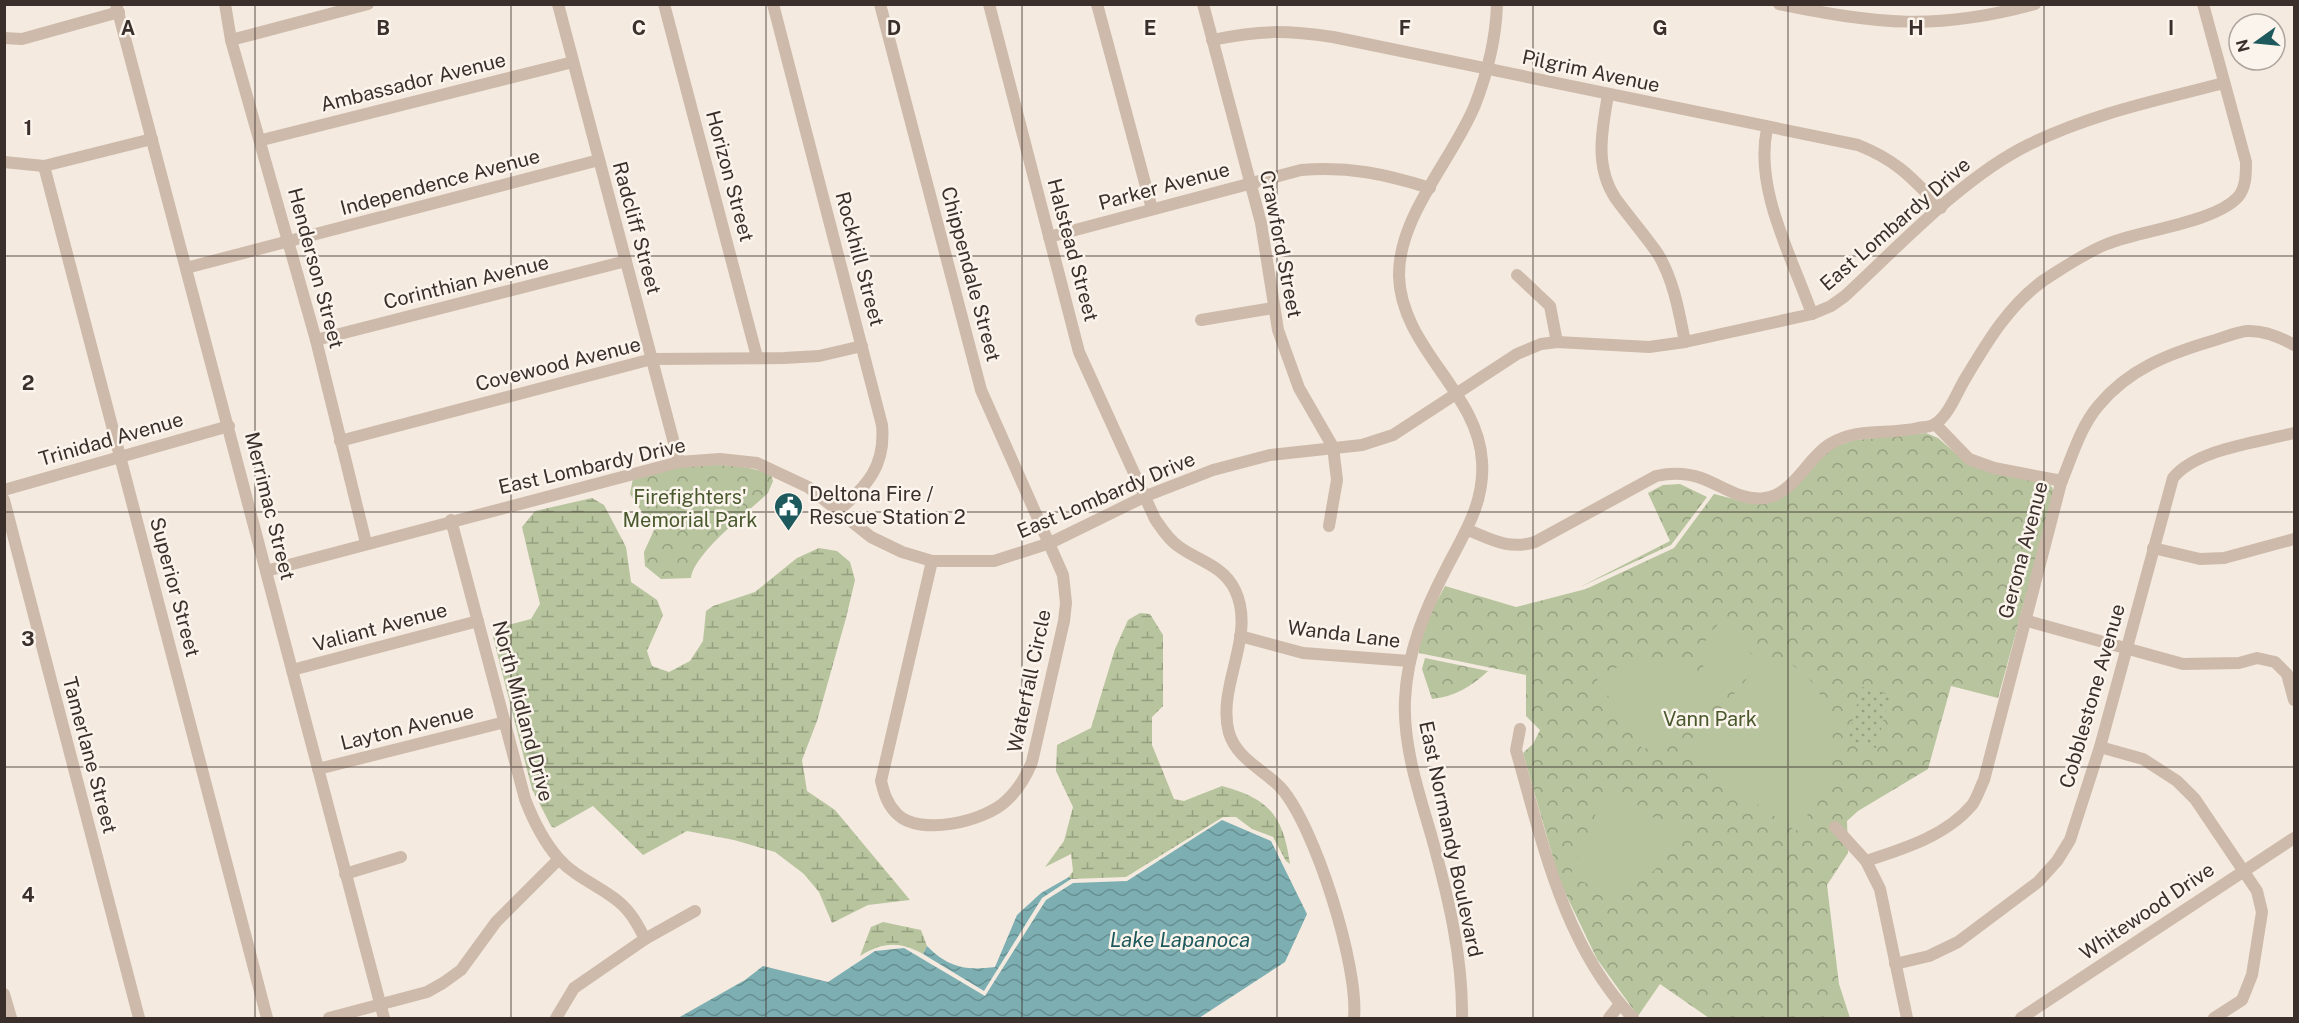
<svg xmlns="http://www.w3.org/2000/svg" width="2299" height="1023" font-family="'Public Sans',sans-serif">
<defs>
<pattern id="forest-crowns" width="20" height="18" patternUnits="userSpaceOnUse" patternTransform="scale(1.5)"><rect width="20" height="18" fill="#b7c49e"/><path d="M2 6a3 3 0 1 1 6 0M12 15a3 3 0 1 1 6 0" fill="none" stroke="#96a081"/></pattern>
<pattern id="wetland-marsh" width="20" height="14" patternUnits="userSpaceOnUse" patternTransform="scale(1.5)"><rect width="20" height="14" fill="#b7c49e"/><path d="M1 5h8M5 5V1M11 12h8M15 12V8" fill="none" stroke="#96a081"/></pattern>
<pattern id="garden-dots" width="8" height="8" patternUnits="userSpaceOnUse" patternTransform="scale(1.5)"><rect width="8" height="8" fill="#b7c49e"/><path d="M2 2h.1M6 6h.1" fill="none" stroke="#96a081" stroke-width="1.8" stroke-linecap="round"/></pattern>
<pattern id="water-waves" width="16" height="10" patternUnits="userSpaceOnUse" patternTransform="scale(1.5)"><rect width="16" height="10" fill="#7dafb2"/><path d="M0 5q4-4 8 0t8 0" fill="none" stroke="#678f91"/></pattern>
</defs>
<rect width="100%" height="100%" fill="#f4eadf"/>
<g fill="url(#forest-crowns)">
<path d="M1926 433 1938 438 1969 465 2043 479 2052 487 2054 493 1998 698 1951 686 1928 769 1858 811 1847 821 1848 853 1827 885 1839 984 1850 1018H1709L1660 984 1638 1016 1597 959 1560 882 1523 753 1533 744 1540 730 1526 716V675L1419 653C1418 629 1435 606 1445 586L1516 607 1586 589 1674 548 1714 494 1742 501 1762 502 1834 447 1854 440Z"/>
<path d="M689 465C717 465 745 463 771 475L773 481 768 493C750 510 693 554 691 578L661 579 645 566 644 552 654 530 630 494 633 478Z"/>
<polygon points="1680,484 1707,497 1671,545 1580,587 1670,541 1648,493 1663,485"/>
<path d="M1425 658 1488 671C1472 686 1454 697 1432 699L1422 669Z"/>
</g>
<g fill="url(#wetland-marsh)">
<polygon points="592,498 604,505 626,547 631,582 657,600 663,615 647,651 652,666 669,672 690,661 703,641 706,611 713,606 755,592 797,558 819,548 837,551 850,562 855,580 846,618 817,721 802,760 807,791 835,810 910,900 868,905 832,923 819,892 804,874 775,852 734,840 687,831 643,855 593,806 554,828 551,826 532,789 493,637 500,627 531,619 540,604 522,527 535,511"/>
<path d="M1140 613 1150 614 1163 635V706L1152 717V745L1174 799 1184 801 1222 786C1270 799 1283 816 1290 864L1286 861 1273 837 1252 829 1236 817H1223L1126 877 1071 879 1069 877 1073 871 1071 854 1045 867 1064 841 1073 807 1056 771 1057 745 1091 728 1115 649 1128 620Z"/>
<path d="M883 922 921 930 927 946 923 954C899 941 883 942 860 956L871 927Z"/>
</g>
<polygon fill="url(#garden-dots)" points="1862,687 1890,695 1876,748 1847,740"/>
<g fill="#b7c49e">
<polygon points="721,477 739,496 711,523 693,505"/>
<path d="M1721 622 1755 658 1721 696 1658 750 1642 748 1597 679C1622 662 1663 647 1691 667 1696 671 1700 676 1704 680 1703 652 1698 642 1721 622Z"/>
<path d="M1774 659C1818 666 1838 721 1832 762 1828 788 1811 810 1796 831L1692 759 1689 747 1762 661Z"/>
<path d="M1604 794 1682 831C1658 880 1622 904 1570 876Z"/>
</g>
<g fill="url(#water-waves)">
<polygon points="1222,820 1271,841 1307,914 1285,962 1199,1018 678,1018 745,980 763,966 828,982 875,951 904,948 985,996 1046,900 1073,883 1127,881"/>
<path d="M1069 877 1071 879 1042 898 984 991 923 954 927 946C948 967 965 971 995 967L1017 915 1041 893Z"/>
</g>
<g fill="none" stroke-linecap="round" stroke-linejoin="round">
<g stroke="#cdbaaa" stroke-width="12">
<polyline points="116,4 384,1018"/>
<polyline points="225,4 231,40 316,340 366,543"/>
<polyline points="558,4 679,462"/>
<polyline points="664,4 757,357"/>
<path d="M773 4 882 425C886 467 867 485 838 511"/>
<path d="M880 4 981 390 1063 575 1066 603 1064 621 1032 762C1026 777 1018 790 1006 801 985 821 920 837 897 814 887 804 884 793 881 781L932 561"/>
<path d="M989 4 1079 352 1155 519C1162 529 1168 539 1178 546 1198 561 1223 565 1235 590 1257 636 1216 686 1229 733 1237 759 1263 769 1281 788 1315 826 1359 967 1354 1018"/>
<polyline points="1097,4 1152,209"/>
<polyline points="1203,4 1261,223 1278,330 1299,388 1333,447 1337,480 1329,526"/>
<path d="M1779 4C1878 24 1936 31 2035 4"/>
<polyline points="4,38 22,39 119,12"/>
<polyline points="231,40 368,4"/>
<path d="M1212 40C1260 30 1285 30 1333 37L1858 145C1898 161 1912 178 1941 208"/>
<path d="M1608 95C1602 130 1594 167 1616 199 1629 217 1645 235 1658 254 1674 281 1679 312 1685 342"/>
<path d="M1767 129C1754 189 1792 257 1812 314"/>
<polyline points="262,140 573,62"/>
<polyline points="4,162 44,166 152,139"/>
<polyline points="44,166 267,1018"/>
<path d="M1049 237 1301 170C1349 166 1385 174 1430 188"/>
<polyline points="186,268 599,160"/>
<polyline points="1517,275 1550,306 1557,342"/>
<polyline points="1201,320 1273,308"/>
<polyline points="316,340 626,261"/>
<polyline points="1935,424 1969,459 1994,468 2062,481"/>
<polyline points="340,441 652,359 784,358 819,356 862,346"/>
<polyline points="4,490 229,426"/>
<polyline points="4,500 139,1018"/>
<path d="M451 520 525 799C533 820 544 842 559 859 576 878 600 886 619 902 631 912 638 925 645 939"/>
<path d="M1468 530C1492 540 1509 550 1535 542L1656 476C1670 473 1687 473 1701 478 1721 485 1742 502 1765 498 1794 494 1807 458 1830 444 1857 427 1888 435 1918 428 1923 427 1931 427 1935 424 1949 415 1957 392 1965 379 1987 342 2009 305 2044 280 2063 268 2086 252 2107 244 2141 230 2214 223 2238 197 2246 188 2246 174 2246 162L2203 4"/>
<polyline points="2153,548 2200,559 2224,558 2294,539"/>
<path d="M266 571 679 462 720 459 757 463 808 487 871 537 902 552 932 561H994L1050 543 1146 496 1213 470 1270 455 1362 445 1393 435 1517 354 1541 344 1557 342 1649 347 1685 342 1812 314 1831 306 1845 296C1898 247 1963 177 2028 145 2090 114 2158 100 2224 83"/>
<polyline points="2024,620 2183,664 2239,663 2257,658 2275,662 2287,674 2294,700"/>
<polyline points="1240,636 1303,653 1409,661"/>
<polyline points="292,670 478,621"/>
<path d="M1520 729 1516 750C1543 844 1564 946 1633 1018"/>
<polyline points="2100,747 2143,759 2177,781 2195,799 2257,891 2262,912 2252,975 2242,1000 2214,1018"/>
<polyline points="318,769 505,722"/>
<polyline points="1835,827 1866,861 1880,889 1907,1018"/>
<path d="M1866 861C1903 849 1946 836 1972 805 1977 798 1980 788 1984 780L2061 483C2072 457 2080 427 2099 405 2129 369 2168 354 2212 341 2223 338 2236 332 2247 331 2264 330 2280 337 2294 345"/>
<polyline points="345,874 401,857"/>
<path d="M1895 964 1929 956 1958 942 2038 882 2057 861 2070 840 2100 747 2173 478C2196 449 2259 442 2294 433"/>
<polyline points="4,994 11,1018"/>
<polyline points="329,1018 427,992 443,983 461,970 496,922 559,859"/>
<polyline points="556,1018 574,988 645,939 695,911"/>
<path d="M1462 1018C1463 958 1448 896 1432 838 1419 793 1403 747 1405 700 1407 652 1425 609 1447 567 1465 532 1485 502 1482 461 1478 392 1401 348 1399 276 1398 216 1453 159 1475 105 1487 74 1496 37 1497 4"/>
<polyline points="1609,1018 1620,1004"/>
<polyline points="2021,1018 2294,838"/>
</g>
</g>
<path fill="none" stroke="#3a2f2a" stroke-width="1.5" stroke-opacity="0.55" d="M255 4V1018M511 4V1018M766 4V1018M1022 4V1018M1277 4V1018M1533 4V1018M1788 4V1018M2044 4V1018M4 256H2294M4 512H2294M4 767H2294"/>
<defs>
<symbol id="civic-pin" viewBox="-11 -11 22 30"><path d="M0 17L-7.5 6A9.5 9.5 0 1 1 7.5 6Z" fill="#1e595d" stroke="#fbf4ec"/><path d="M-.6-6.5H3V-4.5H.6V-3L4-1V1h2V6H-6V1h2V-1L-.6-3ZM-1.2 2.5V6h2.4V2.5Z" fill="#fff"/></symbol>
</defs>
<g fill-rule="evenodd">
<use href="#civic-pin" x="772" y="490" width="33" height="45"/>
</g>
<g text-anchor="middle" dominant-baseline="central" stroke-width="5" stroke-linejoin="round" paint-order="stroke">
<g font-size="20" fill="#3a2f2a" stroke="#fbf4ec">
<text transform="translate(1591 71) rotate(12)">Pilgrim Avenue</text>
<text transform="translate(413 82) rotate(-14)">Ambassador Avenue</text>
<text transform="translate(730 176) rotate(75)">Horizon Street</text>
<text transform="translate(440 182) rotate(-15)">Independence Avenue</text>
<text transform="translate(1164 186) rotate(-15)">Parker Avenue</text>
<text transform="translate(1895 224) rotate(-41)">East Lombardy Drive</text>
<text transform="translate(637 228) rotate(75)">Radcliff Street</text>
<text transform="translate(1281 244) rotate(79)">Crawford Street</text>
<text transform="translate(1073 250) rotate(75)">Halstead Street</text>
<text transform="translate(860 259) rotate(75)">Rockhill Street</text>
<text transform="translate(316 268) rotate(75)">Henderson Street</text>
<text transform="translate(971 274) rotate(75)">Chippendale Street</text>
<text transform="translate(466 282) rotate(-14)">Corinthian Avenue</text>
<text transform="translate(558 364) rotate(-14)">Covewood Avenue</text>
<text transform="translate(111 439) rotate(-16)">Trinidad Avenue</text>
<text transform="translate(592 466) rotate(-13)">East Lombardy Drive</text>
<text transform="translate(1106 495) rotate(-23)">East Lombardy Drive</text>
<text transform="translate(270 506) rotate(76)">Merrimac Street</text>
<text transform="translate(2023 550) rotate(-75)">Gerona Avenue</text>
<text transform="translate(175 587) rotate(75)">Superior Street</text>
<text transform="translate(380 627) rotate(-15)">Valiant Avenue</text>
<text transform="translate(1344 634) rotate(7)">Wanda Lane</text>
<text transform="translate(1029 681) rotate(-78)">Waterfall Circle</text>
<text transform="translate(2092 696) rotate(-74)">Cobblestone Avenue</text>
<text transform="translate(523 711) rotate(75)">North Midland Drive</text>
<text transform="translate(407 727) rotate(-14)">Layton Avenue</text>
<text transform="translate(90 755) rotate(75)">Tamerlane Street</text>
<text transform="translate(1451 839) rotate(78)">East Normandy Boulevard</text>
<text transform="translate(2147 911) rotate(-34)">Whitewood Drive</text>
</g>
<g font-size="20" fill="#3a2f2a" stroke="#fbf4ec" text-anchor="start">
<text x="809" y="494">Deltona Fire /<tspan x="809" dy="23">Rescue Station 2</tspan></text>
</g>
<g font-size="20" fill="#49592d" stroke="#fbf4ec">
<text x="690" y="497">Firefighters'<tspan x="690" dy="23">Memorial Park</tspan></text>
<text x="1710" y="719">Vann Park</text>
</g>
<g font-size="21" font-style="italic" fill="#1e595d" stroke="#fbf4ec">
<text x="1180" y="939">Lake Lapanoca</text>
</g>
</g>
<g font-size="20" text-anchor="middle" font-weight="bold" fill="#3a2f2a" stroke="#fbf4ec" stroke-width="5" stroke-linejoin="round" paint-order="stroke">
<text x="128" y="35">A</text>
<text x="383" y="35">B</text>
<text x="639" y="35">C</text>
<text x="894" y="35">D</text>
<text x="1150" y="35">E</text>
<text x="1405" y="35">F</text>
<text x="1660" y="35">G</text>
<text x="1916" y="35">H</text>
<text x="2171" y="35">I</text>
<text x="28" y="135">1</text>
<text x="28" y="390">2</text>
<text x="28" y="646">3</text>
<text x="28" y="902">4</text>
</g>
<rect width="2299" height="1023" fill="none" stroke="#3a2f2a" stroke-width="12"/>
<g transform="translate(2257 42) rotate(255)"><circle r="28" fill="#fbf4ec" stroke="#aea59e" stroke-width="1.5"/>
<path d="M0-4.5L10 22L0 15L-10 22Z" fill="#1e595d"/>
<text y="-9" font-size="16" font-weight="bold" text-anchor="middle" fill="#3a2f2a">N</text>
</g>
</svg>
